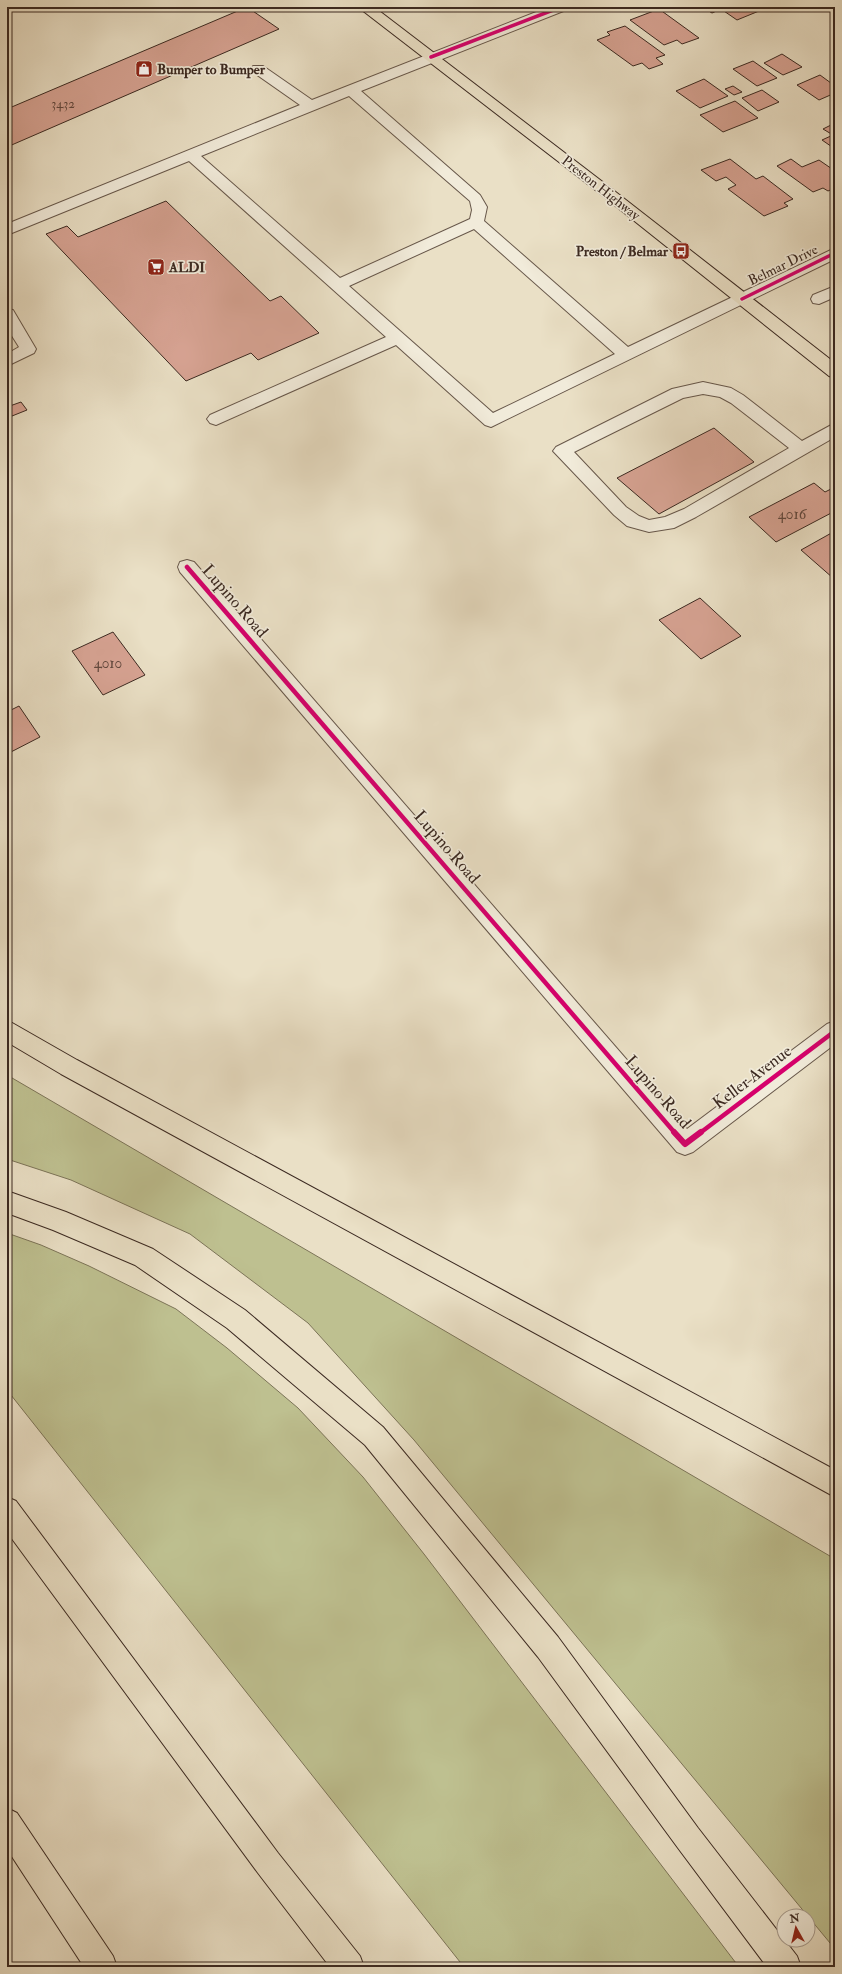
<svg xmlns="http://www.w3.org/2000/svg" width="842" height="1974" font-family="'IM FELL Double Pica',serif">
<rect width="100%" height="100%" fill="#eae0c6"/>
<filter id="stains"><feTurbulence type="fractalNoise" baseFrequency=".005" numOctaves="4"/><feColorMatrix values="0 0 0 0 .2 0 0 0 0 .09 0 0 0 0 .02 0 0 0 .5 -.17"/></filter>
<radialGradient id="worn" r=".72"><stop offset=".6" stop-color="#630" stop-opacity="0"/><stop offset="1" stop-color="#630" stop-opacity=".3"/></radialGradient>
<g fill="#bec090" stroke="#7c7458">
<polygon points="7,1075 835,1559 835,1949 414,1440 308,1323 190,1234 71,1180 7,1159"/>
<polygon points="7,1233 41,1245 89,1266 176,1309 227,1348 298,1408 363,1477 424,1554 739,1967 464,1967 7,1390"/>
</g>
<g fill="#d7a393" stroke="#3b2921">
<polygon points="247,7 279,29 7,147 7,109"/>
<polygon points="702,7 755,7 754,8 759,11 737,20 721,9 712,13"/>
<polygon points="659,9 699,38 682,44 677,40 664,45 630,20"/>
<polygon points="625,26 665,55 656,58 663,64 649,69 642,63 633,66 597,40 610,35 607,32"/>
<polygon points="782,54 802,67 783,75 764,63"/>
<polygon points="753,61 777,78 757,86 733,69"/>
<polygon points="820,75 835,86 835,93 819,100 797,85"/>
<polygon points="704,79 728,96 700,108 676,91"/>
<polygon points="733,86 742,92 734,95 725,89"/>
<polygon points="762,90 779,102 758,111 742,98"/>
<polygon points="735,101 758,118 723,132 700,115"/>
<polygon points="835,123 835,149 822,140 833,135 823,129"/>
<polygon points="730,159 756,179 763,176 793,199 784,203 788,206 764,216 728,189 736,185 726,177 716,181 701,170"/>
<polygon points="791,159 802,167 819,160 835,171 835,188 828,191 823,188 813,192 777,166"/>
<polygon points="166,201 270,301 281,296 319,333 258,360 251,353 186,381 46,234 67,226 78,237"/>
<polygon points="21,402 27,410 7,418 7,407"/>
<polygon points="714,428 754,462 659,514 617,478"/>
<polygon points="814,483 825,492 835,487 835,511 776,542 749,517"/>
<polygon points="835,531 835,577 833,578 801,550"/>
<polygon points="700,598 741,636 701,659 659,620"/>
<polygon points="113,632 145,675 103,695 72,651"/>
<polygon points="19,706 40,737 7,754 7,712"/>
</g>
<g fill="none" stroke-linecap="round" stroke-linejoin="round">
<defs>
<g id="minor">
<path d="M549 7H568L566 10 361 91 480 195 487 207 484 221 628 347 835 248V259L491 427 485 425 396 345 216 425 210 423 207 419 210 415 386 337 189 161 7 235V224L300 105 253 72 251 69 253 66H263L312 100ZM349 96 470 201 472 210 470 219 340 278 201 156ZM474 229 615 354 493 413 349 286Z"/>
<polygon points="835,286 835,297 819,304 813,303 811,299 813,295"/>
<polygon points="7,309 13,310 36,349 34,353 7,366 7,354 19,347 7,328"/>
<path d="M703 382 731 388 743 395 802 441 835 423V437L696 517 674 528 649 532 627 526 614 515 553 451 556 447 672 389ZM703 394 720 397 731 403 789 448 684 509 665 517 649 520 639 516 626 507 574 452 683 398Z"/>
<polygon points="187,560 194,562 687,1129 827,1024 835,1021 835,1044 693,1152 685,1155 677,1152 180,572 178,567 180,562"/>
</g>
<polygon id="major" points="358,7 374,7 608,186 835,363 835,378 829,376 598,192"/>
<g id="highway">
<polygon points="7,1020 77,1060 835,1470 835,1497 61,1074 7,1042"/>
<polygon points="7,1191 66,1212 153,1249 245,1310 383,1427 558,1637 698,1828 797,1956 801,1967 767,1967 678,1848 538,1657 365,1445 227,1328 135,1265 53,1230 7,1213"/>
<polygon points="7,1497 16,1501 278,1853 360,1956 364,1967 330,1967 258,1873 7,1532"/>
<polygon points="7,1808 17,1813 113,1956 117,1967 84,1967 7,1849"/>
</g>
</defs>
<use href="#minor" stroke="#67574a" stroke-width="2"/>
<use href="#major" stroke="#3b2921" stroke-width="2"/>
<use href="#highway" stroke="#3b2921" stroke-width="2"/>
<use href="#minor" fill="#f1ebda" fill-rule="evenodd"/>
<use href="#major" fill="#eae0c6" fill-rule="evenodd"/>
<use href="#highway" fill="#eae0c6" fill-rule="evenodd"/>
<defs>
<g id="cycleway-far2">
<polyline points="431,57 561,7"/>
<polyline points="742,299 835,253"/>
</g>
<g id="cycleway-far1">
<polyline points="187,567 675,1133"/>
<polyline points="700,1133 835,1031"/>
</g>
<polyline id="cycleway" points="674,1132 685,1144 701,1132"/>
</defs>
<use href="#cycleway-far2" stroke="#f1ebda" stroke-width="5.5"/>
<use href="#cycleway-far1" stroke="#f1ebda" stroke-width="7"/>
<use href="#cycleway" stroke="#f1ebda" stroke-width="8"/>
<use href="#cycleway-far2" stroke="#d6006c" stroke-width="3.5"/>
<use href="#cycleway-far1" stroke="#d6006c" stroke-width="4.5"/>
<use href="#cycleway" stroke="#d6006c" stroke-width="6"/>
</g>
<defs>
<symbol id="shop-square" viewBox="-11 -11 22 22"><rect x="-9" y="-9" width="18" height="18" rx="4" fill="#8f2418" stroke="#f1ebda"/><path d="M-5-2.5h2.3a2.7 3.5 0 0 1 5.4 0H5L5.5 6h-11ZM-1.5-2.5h3a1.5 2.3 0 0 0-3 0Z" fill="#fff"/></symbol>
<symbol id="bus-square" viewBox="-11 -11 22 22"><rect x="-9" y="-9" width="18" height="18" rx="4" fill="#8f2418" stroke="#f1ebda"/><path d="M-5-6H5V4H4V6H2V4H-2V6H-4V4H-5ZM-3.5-4V0h7V-4ZM-3.5 1.2v1.5H-2V1.2ZM2 1.2v1.5H3.5V1.2Z" fill="#fff"/></symbol>
<symbol id="supermarket-square" viewBox="-11 -11 22 22"><rect x="-9" y="-9" width="18" height="18" rx="4" fill="#8f2418" stroke="#f1ebda"/><path d="M-6-5.5h2.5l.6 2H6L4.5 2H-2.5L-4.4-4H-6ZM-1.5 3.2a1.3 1.3 0 1 0 .1 0ZM3 3.2a1.3 1.3 0 1 0 .1 0Z" fill="#fff"/></symbol>
</defs>
<g fill-rule="evenodd">
<use href="#shop-square" x="134" y="59" width="20" height="20"/>
<use href="#bus-square" x="671" y="241" width="20" height="20"/>
<use href="#supermarket-square" x="146" y="257" width="20" height="20"/>
</g>
<g text-anchor="middle" dominant-baseline="central" stroke-width="3.5" stroke-linejoin="round" paint-order="stroke">
<g font-size="13" fill="#62483e">
<text x="63" y="104">3432</text>
</g>
<g font-size="14" font-weight="bold" fill="#3b2921" stroke="#f1ebda" text-anchor="start">
<text x="157" y="69">Bumper to Bumper</text>
<text x="668" y="251" text-anchor="end">Preston / Belmar</text>
<text x="169" y="267">ALDI</text>
</g>
<g font-size="14" fill="#3b2921" stroke="#f1ebda">
<text transform="translate(601 188) rotate(38)">Preston Highway</text>
<text transform="translate(783 265) rotate(-26)">Belmar Drive</text>
</g>
<g font-size="15" fill="#62483e">
<text x="792" y="514">4016</text>
<text x="108" y="663">4010</text>
</g>
<g font-size="17" fill="#3b2921" stroke="#f1ebda">
<text transform="translate(235 601) rotate(49)">Lupino Road</text>
<text transform="translate(447 847) rotate(49)">Lupino Road</text>
<text transform="translate(752 1077) rotate(-37)">Keller Avenue</text>
<text transform="translate(658 1092) rotate(49)">Lupino Road</text>
</g>
</g>
<rect width="842" height="1974" fill="none" stroke="#eae0c6" stroke-width="24"/>
<rect x="8" y="8" width="826" height="1958" fill="none" stroke="#3b2921" stroke-width="2"/>
<rect x="12" y="12" width="818" height="1950" fill="none" stroke="#3b2921"/>
<g transform="translate(796 1928) rotate(352)"><circle r="19" fill="#f1ebda" stroke="#a89d90"/>
<path d="M0-3L7 15L0 10L-7 15Z" fill="#8f2418"/>
<text y="-6" font-size="11" font-weight="bold" text-anchor="middle" fill="#3b2921">N</text>
</g>
<rect width="100%" height="100%" filter="url(#stains)"/>
<rect width="100%" height="100%" fill="url(#worn)"/>
</svg>
